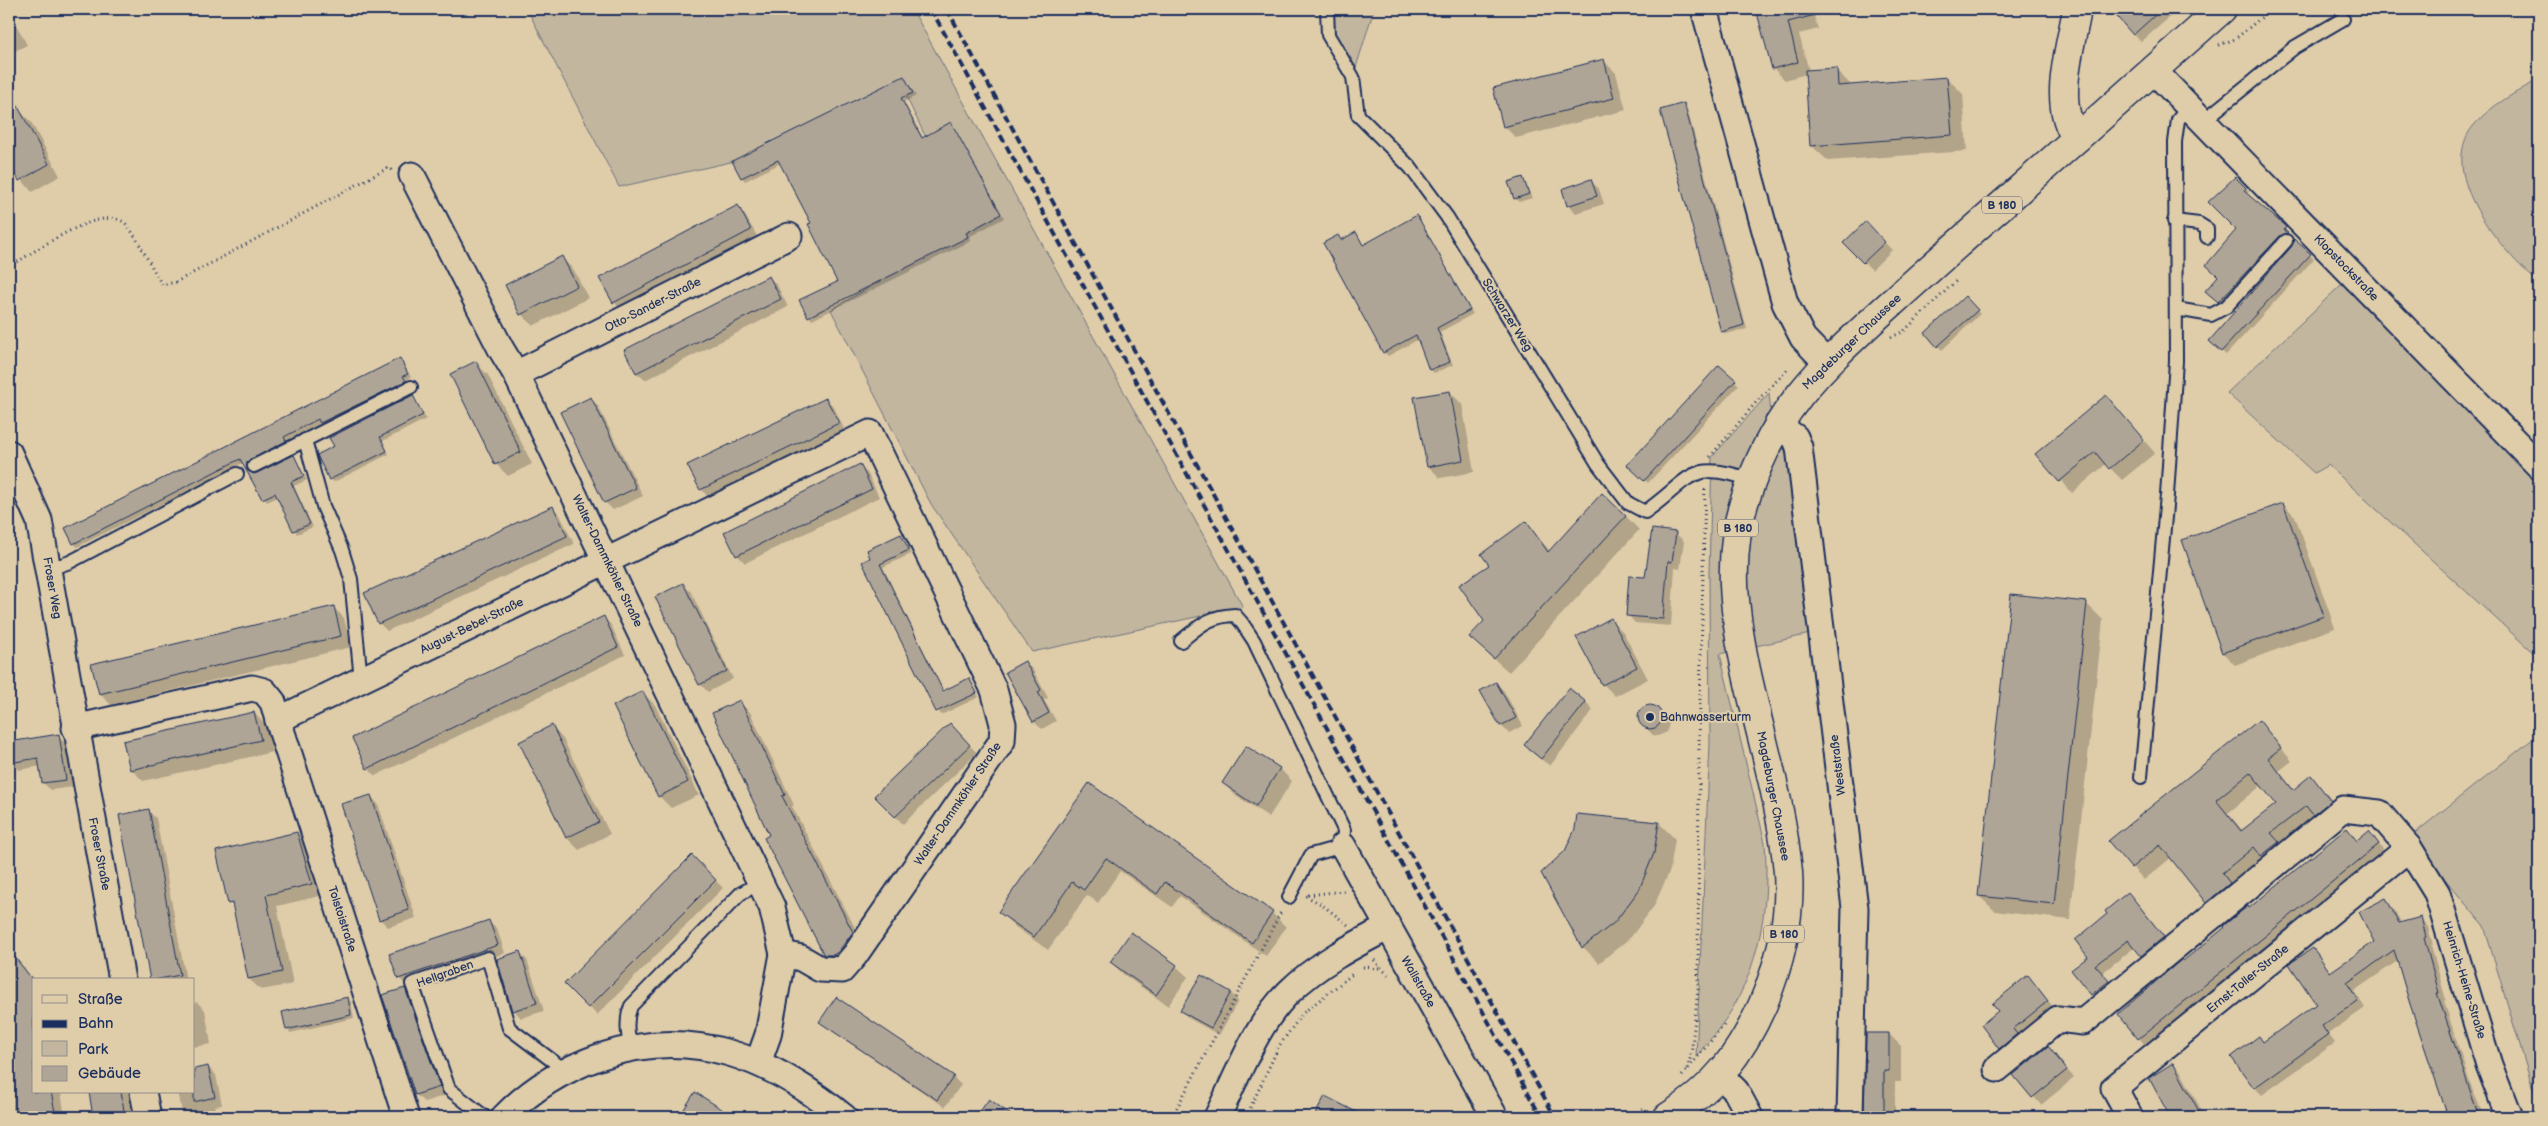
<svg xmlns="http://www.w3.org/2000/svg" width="2548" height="1126" font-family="'Balsamiq Sans',sans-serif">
<rect width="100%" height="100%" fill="#dfcdaa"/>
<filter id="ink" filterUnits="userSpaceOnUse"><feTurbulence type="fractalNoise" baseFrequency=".02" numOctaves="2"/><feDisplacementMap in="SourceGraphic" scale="10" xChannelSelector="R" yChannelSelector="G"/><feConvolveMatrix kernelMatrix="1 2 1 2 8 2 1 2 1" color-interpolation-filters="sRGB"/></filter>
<g filter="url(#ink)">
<g fill="#c2b69f" stroke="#6e727e">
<polygon points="527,9 912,9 1243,607 1032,652 931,504 831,310 970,228 898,80 735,161 619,187"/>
<polygon points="1327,9 1374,9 1353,77 1328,35"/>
<path d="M2539 79V283C2502 252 2434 173 2474 125 2492 104 2516 93 2539 79Z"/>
<polygon points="2342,284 2539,485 2539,658 2328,465 2314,473 2227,393"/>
<path d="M1769 393 1774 444 1792 454 1810 634 1720 654 1765 843C1769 899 1762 955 1735 1004 1725 1023 1709 1040 1696 1057L1710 744 1709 573 1712 457Z"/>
<polygon points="2539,734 2539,1100 2532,1086 2484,926 2410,837"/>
</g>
<g fill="#0003" fill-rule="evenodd">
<polygon points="1757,9 1812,9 1818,29 1799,34 1809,71 1836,70 1852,86 1947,78 1963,94 1967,151 1828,161 1812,146 1806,74 1785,80 1773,68"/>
<polygon points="2111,9 2179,9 2141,42"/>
<polygon points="9,11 27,45 9,54"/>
<polygon points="1604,61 1616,73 1626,110 1516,138 1504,126"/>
<polygon points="904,77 916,96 904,102 923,138 951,123 1004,218 969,237 971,241 812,320 809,316 839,282 812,224 781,163 745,181 742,177"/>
<polygon points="1684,105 1687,108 1747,329 1725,334 1722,331"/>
<polygon points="19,110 31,122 60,176 32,192 16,173 9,177 9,116"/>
<polygon points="1523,178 1532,198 1519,202 1515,198"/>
<polygon points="2235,179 2249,192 2246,195 2285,228 2290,237 2223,305 2210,294 2238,230"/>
<polygon points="1591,181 1599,189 1604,204 1576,213 1568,205"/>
<polygon points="737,207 745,215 758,238 621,310 614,302"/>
<polygon points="1417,216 1473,314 1440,332 1453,365 1434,373 1430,369 1419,339 1388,356 1384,352 1337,236 1342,241 1355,233 1364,246"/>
<polygon points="1866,223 1892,250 1872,270 1845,243"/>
<polygon points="2294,241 2314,259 2226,355 2211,341 2293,247"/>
<polygon points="562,258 574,270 588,298 533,326 521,314 507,286"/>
<polygon points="769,277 777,285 788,307 645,380 637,373 626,351"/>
<polygon points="1965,298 1980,314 1942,350 1927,334"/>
<polygon points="400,359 411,377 406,380 408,384 325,426 321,423 287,440 289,444 249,469 251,474 257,475 293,457 307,480 294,486 313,527 297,534 278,497 267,502 243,463 77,547 74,543"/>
<polygon points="476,363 488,375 532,464 508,476 496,464 452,375"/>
<polygon points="1720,366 1739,385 1648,483 1629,465"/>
<polygon points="1450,392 1462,404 1474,472 1440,478 1428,466"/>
<polygon points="413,397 426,419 383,441 389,454 334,482 330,479"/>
<polygon points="2106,397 2155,453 2122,480 2106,464 2072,493 2037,454"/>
<polygon points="590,398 598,406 643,496 613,510 605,502 561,413"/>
<polygon points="826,399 834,407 845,431 708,497 701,489"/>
<polygon points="860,466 868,474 879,497 745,563 737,555"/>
<polygon points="2283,504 2295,516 2335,628 2235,665 2223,653 2183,541"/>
<polygon points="552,507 560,515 574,544 387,631 379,623"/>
<polygon points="1626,516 1639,530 1509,672 1485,651 1491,565 1526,523 1550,551"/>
<polygon points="1676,534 1684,541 1680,569 1675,568 1671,626 1635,623 1628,615 1646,578"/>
<polygon points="900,535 911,554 883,567 944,692 969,679 979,697 941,715 864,562"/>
<polygon points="683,585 691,592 733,679 708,692 700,684"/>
<polygon points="2087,604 2103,620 2070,920 1995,911 1979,896"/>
<polygon points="333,607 344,618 351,647 111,705 100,694"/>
<polygon points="603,617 611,625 625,655 375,776 368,768"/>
<polygon points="1611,620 1623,632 1648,679 1615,696 1603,684"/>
<polygon points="1025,662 1033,670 1048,698 1044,700 1056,721 1042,729 1034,722 1007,673"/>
<polygon points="1496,683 1504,691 1523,726 1509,733 1501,726 1482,691"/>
<polygon points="643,693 655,705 699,795 671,808 659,796"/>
<polygon points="739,702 750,712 794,805 792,806 863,943 836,965 825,954 771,835"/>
<polygon points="1586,702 1593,710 1550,766 1533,753"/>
<polygon points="1645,707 1655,707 1663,715 1669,723 1667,732 1658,736 1653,735 1645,727 1639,719 1641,709"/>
<polygon points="254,713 266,725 272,752 143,781 131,769"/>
<path d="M2258 722 2292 761 2279 771 2294 790 2311 777 2342 814 2220 914 2172 857 2144 880 2132 867ZM2262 785 2277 804 2243 831 2228 813Z"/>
<polygon points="950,725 977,753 903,824 876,796"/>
<polygon points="552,727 563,739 610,834 579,850 567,838 520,742"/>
<polygon points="58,736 66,744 73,787 51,790 43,783 41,766 19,770 11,762 9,743"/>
<polygon points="1246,748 1280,769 1292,781 1269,817 1235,795 1223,783"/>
<polygon points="1089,785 1272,913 1286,927 1266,956 1180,896 1172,907 1120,871 1098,903 1087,895 1048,950 1014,926 1000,912"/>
<polygon points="371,796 378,804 416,918 388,927 380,919"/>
<polygon points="148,811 156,818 186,980 151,980"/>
<polygon points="1659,823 1675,839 1670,870 1654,906 1631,937 1599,963 1583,947"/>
<polygon points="2347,830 2358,842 2377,841 2385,852 2146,1046 2139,1038 2249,909"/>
<polygon points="297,833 309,845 324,895 277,906 293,984 261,990 249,979 234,908 230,903"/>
<polygon points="692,857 723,888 597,1015 566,984"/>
<polygon points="2386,900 2393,908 2402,924 2421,919 2428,927 2433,945 2431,945 2446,1000 2444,1001 2470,1083 2484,1117 2449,1117 2399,960 2354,991 2365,1008 2328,1034 2335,1043 2262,1095 2254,1087 2264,1043 2318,1004 2313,949 2332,973 2376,942"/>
<polygon points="2136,902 2171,945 2149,963 2135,947 2102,973 2116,990 2100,1002 2073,971 2090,957 2109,914"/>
<polygon points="489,922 497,929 505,953 407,986 399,978"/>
<polygon points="9,949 34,981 34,1092 61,1092 65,1117 9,1117 9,1072 15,1068 9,1061"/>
<polygon points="520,953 527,960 544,1011 521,1018 514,1010"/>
<polygon points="1111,962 1176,966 1188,977 1168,1006 1123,974"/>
<polygon points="1201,977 1231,993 1238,1001 1219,1035 1190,1019 1182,1011"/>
<polygon points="2028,977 2055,1009 2008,1056 2000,1048"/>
<polygon points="405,990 412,997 447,1095 424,1102 416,1095"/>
<polygon points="347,999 351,1002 354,1018 290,1033 287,1029"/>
<polygon points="197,1002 205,1010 211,1044 194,1047 194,1003"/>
<polygon points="821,1021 953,1077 961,1085 945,1107 829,1029"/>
<polygon points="1868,1034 1889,1034 1901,1046 1901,1082 1895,1082 1895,1117 1865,1117"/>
<polygon points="2048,1047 2074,1078 2041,1105 2015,1075"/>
<polygon points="2173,1064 2181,1072 2205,1117 2182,1117"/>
<polygon points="208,1067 216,1075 222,1105 215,1106 217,1117 183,1117 178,1092 194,1092 194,1070"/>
<polygon points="90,1092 129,1092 134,1117 95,1117"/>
<polygon points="696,1094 732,1117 680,1117"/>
</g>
<g fill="#afa597" stroke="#1b2f5e" fill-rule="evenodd">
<polygon points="1756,9 1818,9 1819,14 1788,22 1798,62 1772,69"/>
<polygon points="2110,9 2162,9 2133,35"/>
<polygon points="1604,59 1614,98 1503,127 1493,88"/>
<polygon points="1837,68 1838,86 1947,77 1952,135 1810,146 1805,70"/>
<polygon points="904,76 913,93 901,98 922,138 951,122 1001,214 966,233 968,237 808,317 799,300 837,282 808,224 811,223 778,160 741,178 732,161"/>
<polygon points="9,90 49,164 19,181 9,162"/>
<polygon points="1684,103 1744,325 1721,332 1660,110"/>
<polygon points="1523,177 1529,194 1514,199 1508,182"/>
<polygon points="2235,177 2246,188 2244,191 2286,227 2284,230 2288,233 2280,236 2218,302 2205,291 2218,276 2206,265 2236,230 2208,202"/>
<polygon points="1591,179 1597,196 1567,206 1562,189"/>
<polygon points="738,205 751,230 613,303 599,278"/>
<polygon points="1417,215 1470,310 1437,328 1450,362 1429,370 1416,335 1383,353 1323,243 1338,235 1341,240 1356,232 1363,245"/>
<polygon points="1866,221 1885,242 1863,263 1843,243"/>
<polygon points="2294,239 2311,254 2221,352 2209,341 2292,246"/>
<polygon points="562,256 577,286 520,315 505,285"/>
<polygon points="769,276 781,299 636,373 624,350"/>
<polygon points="1965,296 1978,310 1937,347 1925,333"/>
<polygon points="400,358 408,374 403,376 406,381 320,423 318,419 284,437 286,441 247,462 247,470 254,474 294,455 304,476 291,482 310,524 293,531 275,493 262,499 240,459 73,544 65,528"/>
<polygon points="476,361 521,452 495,465 450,374"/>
<polygon points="1719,365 1736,380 1644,481 1627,465"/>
<polygon points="1450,391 1463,460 1427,467 1414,397"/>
<polygon points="413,395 423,415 380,437 387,451 329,480 317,455 334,446 329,438"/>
<polygon points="2106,395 2144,440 2109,469 2095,452 2059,482 2035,454"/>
<polygon points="591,397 636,488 604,503 560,412"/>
<polygon points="826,398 839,423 700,490 687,465"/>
<polygon points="860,464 872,489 736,556 724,532"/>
<polygon points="1602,493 1626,516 1494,659 1469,637 1484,621 1459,585 1489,565 1481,554 1526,521 1548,552"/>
<polygon points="2283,503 2324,616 2222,653 2182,540"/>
<polygon points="553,506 567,536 378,624 364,593"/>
<polygon points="1652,529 1676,532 1672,562 1668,561 1663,619 1626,616 1629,576 1645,577"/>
<polygon points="901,534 909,550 880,564 943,691 969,678 977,693 936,712 862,562 870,558 867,550"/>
<polygon points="683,583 727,671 699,685 655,597"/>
<polygon points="2011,594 2087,602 2054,904 1978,896"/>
<polygon points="334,606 341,636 99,694 91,664"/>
<polygon points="604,616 618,647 367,769 352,738"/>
<polygon points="1611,618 1637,667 1602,685 1576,637"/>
<polygon points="1025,661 1041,690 1038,692 1049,713 1033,722 1005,672"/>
<polygon points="1496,682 1516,718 1500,726 1480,691"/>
<polygon points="1569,688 1586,702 1541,759 1524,745"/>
<polygon points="643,691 688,782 658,797 613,706"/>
<polygon points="740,700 785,795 782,796 853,932 838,952 833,955 824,955 764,838 769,835 712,713"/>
<circle cx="1650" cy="717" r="12"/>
<polygon points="254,712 261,740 130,770 123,741"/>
<path d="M2259 720 2281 748 2268 758 2293 790 2311 775 2331 801 2313 815 2306 806 2271 833 2279 842 2261 856 2254 847 2222 873 2230 883 2206 903 2160 845 2131 868 2108 841ZM2250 772 2276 804 2241 831 2216 800Z"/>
<polygon points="950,723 970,745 895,817 874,796"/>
<polygon points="552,725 599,822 566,838 519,742"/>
<polygon points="59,734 66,780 42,783 38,758 9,763 9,742"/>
<polygon points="1246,746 1280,768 1256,806 1222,783"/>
<polygon points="1089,783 1273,912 1252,943 1165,882 1157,894 1106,858 1084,890 1072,882 1034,937 998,912"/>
<polygon points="371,795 409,910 379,920 341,804"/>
<polygon points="149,809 180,975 154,980 150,980 119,815"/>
<polygon points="1577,814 1659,822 1654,853 1639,890 1615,922 1582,948 1541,873 1565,851 1575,829"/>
<polygon points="2347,828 2357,841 2369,831 2379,844 2138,1039 2118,1014 2182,959 2183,961 2223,929 2224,925 2248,906 2249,908"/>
<polygon points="297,832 312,884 266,895 282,972 248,979 232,903 228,904 216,851"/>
<polygon points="692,855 716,880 588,1008 564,984"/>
<polygon points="2128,892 2164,937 2141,956 2128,940 2095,965 2109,981 2091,995 2071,970 2088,957 2075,940 2107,914 2105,911"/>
<polygon points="2386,898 2399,923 2421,917 2426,937 2424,938 2439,993 2437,993 2479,1117 2448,1117 2409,1001 2394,950 2347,983 2358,1000 2322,1026 2328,1035 2254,1088 2231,1057 2259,1036 2263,1042 2316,1004 2289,964 2313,948 2330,972 2374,942 2359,912"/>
<polygon points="489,920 498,945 398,979 389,954"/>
<polygon points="1131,932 1177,965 1156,995 1110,962"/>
<polygon points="9,950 33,980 34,1092 51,1092 56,1117 9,1117"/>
<polygon points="520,951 537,1003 512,1011 497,959"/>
<polygon points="1201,975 1231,992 1211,1028 1180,1011"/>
<polygon points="2028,975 2048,1001 2013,1029 2017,1034 1999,1049 1981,1025 1998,1011 1992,1004"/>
<polygon points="405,988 440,1087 415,1095 382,995"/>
<polygon points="348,997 351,1015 286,1030 282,1012"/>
<polygon points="836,997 954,1076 937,1100 819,1022"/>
<polygon points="1866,1033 1889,1033 1889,1071 1884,1071 1884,1117 1864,1117"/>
<polygon points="2048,1046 2067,1070 2032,1098 2013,1075"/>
<polygon points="2173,1063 2202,1117 2170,1117 2149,1078"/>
<polygon points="208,1066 215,1097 194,1102 194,1069"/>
<polygon points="89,1092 121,1092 125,1117 93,1117"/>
<polygon points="695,1092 734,1117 679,1117"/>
<polygon points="1325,1096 1366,1117 1314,1117"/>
<polygon points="989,1099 1014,1117 976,1117"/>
</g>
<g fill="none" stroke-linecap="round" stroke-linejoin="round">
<defs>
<g id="service">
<path d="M1327 9 1328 35 1353 77 1358 115 1410 167 1447 217 1598 464 1628 503 1645 512C1691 480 1689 458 1751 480"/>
<polyline points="2203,121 2295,47 2343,19"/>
<polyline points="2174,221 2199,224 2207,229 2207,237"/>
<polyline points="2176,309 2211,315 2226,307 2286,241"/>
<polyline points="305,440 323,506 342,550 351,579 361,680"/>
<polyline points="254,466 411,387"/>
<polyline points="49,569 70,562 237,474"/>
<path d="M1181 641C1200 626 1209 616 1235 615L1242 623 1254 641 1344 830 1343 846 1311 855 1289 897"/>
<polyline points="2141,777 2167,495 2176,361 2175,142 2178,120 2188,107"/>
<path d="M630 1048C628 1034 625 1021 631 1006L740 894 761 882"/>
<polyline points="485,1117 449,1089 412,984 488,958 509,1028 566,1071"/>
</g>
<g id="minor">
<polyline points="1704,9 1785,303 1803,338 1827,363"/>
<polyline points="2153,70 2539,466"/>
<polyline points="412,175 501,349 516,374 772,907 783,954 768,1035 758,1063"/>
<polyline points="516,374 789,236"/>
<polyline points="1777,425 1795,437 1799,447 1855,908 1850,1116"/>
<polyline points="9,453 39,520 122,980"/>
<polyline points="278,720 406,1117"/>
<polyline points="75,728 252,688 264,691 273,702 278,720 870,433 994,690 1003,724 1002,741 855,955 842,970 820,969 801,958 783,954"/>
<polyline points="1343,846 1495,1117"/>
<polyline points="1997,1069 2058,1019 2083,1022 2343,809 2379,813 2409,848 2437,893 2489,1065 2509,1117"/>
<polyline points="1720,1075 1736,1091 1750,1117"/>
<polyline points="143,1092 148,1117"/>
<path d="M504 1117C531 1089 562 1070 599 1057 693 1025 770 1058 844 1117"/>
<path d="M1217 1117C1238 1076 1255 1025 1289 992 1316 965 1354 945 1387 928"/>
<polyline points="2130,1117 2114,1088 2409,848"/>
</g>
<path id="tertiary" d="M2077 9C2071 47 2051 105 2077 138"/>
<path id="primary" d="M1668 1117C1714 1089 1741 1054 1763 1004 1780 963 1791 917 1788 872 1782 803 1759 732 1745 665 1734 611 1727 556 1744 503 1773 411 1817 371 1886 308 1925 273 1964 238 2003 204 2076 139 2149 74 2222 9"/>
</defs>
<use href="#service" stroke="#1b2f5e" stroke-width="16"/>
<use href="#minor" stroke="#1b2f5e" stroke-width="29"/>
<use href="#tertiary" stroke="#1b2f5e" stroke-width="31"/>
<use href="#primary" stroke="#1b2f5e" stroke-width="31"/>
<g stroke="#1b2f5e" stroke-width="3" stroke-dasharray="1 4" stroke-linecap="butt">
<polyline points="2219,45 2235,39 2272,9"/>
<path d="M9 267C32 254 100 203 125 223 132 228 156 275 162 285L176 282 388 168 392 170"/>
<polyline points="1891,337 1903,332 1956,281"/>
<polyline points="1710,457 1758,400 1788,369"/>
<polyline points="1308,895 1344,891"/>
<polyline points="1306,896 1321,904 1348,925"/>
<polyline points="1374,960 1388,975"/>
<polyline points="1363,967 1379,968"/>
<polyline points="1687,1069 1691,1056 1698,989 1699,744 1705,488"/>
<polyline points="1682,1076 1724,1025"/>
<polyline points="1172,1117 1282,910"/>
<polyline points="1246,1117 1279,1046 1303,1013 1354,973"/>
<polyline points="1629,1117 1646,1108"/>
</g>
<use href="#service" stroke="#dfcdaa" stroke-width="12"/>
<use href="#minor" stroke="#dfcdaa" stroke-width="25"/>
<use href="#tertiary" stroke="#dfcdaa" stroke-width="28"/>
<use href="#primary" stroke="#dfcdaa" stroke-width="28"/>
<g stroke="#1b2f5e" stroke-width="4" stroke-dasharray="8 4" stroke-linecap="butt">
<polyline points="931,9 1541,1117"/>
<polyline points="947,9 1555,1117"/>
</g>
</g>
</g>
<circle fill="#1b2f5e" stroke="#dfcdaa" stroke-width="2" cx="1650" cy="717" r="5"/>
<g text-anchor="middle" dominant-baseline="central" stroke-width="4" stroke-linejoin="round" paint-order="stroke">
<g fill="#dfcdaa" stroke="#565e75" stroke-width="1">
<rect x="1982" y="196.5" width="40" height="17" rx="4"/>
<rect x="1718" y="519.5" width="40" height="17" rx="4"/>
<rect x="1764" y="925.5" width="40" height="17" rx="4"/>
</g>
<g font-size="11" font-weight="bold" fill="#1b2f5e">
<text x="2002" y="205">B 180</text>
<text x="1738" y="528">B 180</text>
<text x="1784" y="934">B 180</text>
</g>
<g font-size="12" fill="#1b2f5e" stroke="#dfcdaa">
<text transform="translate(2346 268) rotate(46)">Klopstockstraße</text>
<text transform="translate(653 305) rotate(-27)">Otto-Sander-Straße</text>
<text transform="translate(1507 315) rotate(58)">Schwarzer Weg</text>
<text transform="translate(1852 342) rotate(-44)">Magdeburger Chaussee</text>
<text transform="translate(607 561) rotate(64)">Walter-Dammköhler Straße</text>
<text transform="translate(52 588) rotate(80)">Froser Weg</text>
<text transform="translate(472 626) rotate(-26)">August-Bebel-Straße</text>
<text transform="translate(1838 765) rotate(-97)">Weststraße</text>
<text transform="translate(1773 796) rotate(79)">Magdeburger Chaussee</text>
<text transform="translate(958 804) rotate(-56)">Walter-Dammköhler Straße</text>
<text transform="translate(99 854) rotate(79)">Froser Straße</text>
<text transform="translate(342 919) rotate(72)">Tolstoistraße</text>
<text transform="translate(445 974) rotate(-20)">Hellgraben</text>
<text transform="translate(2248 979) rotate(-39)">Ernst-Toller-Straße</text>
<text transform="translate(2464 980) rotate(73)">Heinrich-Heine-Straße</text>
<text transform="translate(1418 982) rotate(60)">Wallstraße</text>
</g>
<g font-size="12" fill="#1b2f5e" stroke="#dfcdaa" text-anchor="start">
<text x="1660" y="717">Bahnwasserturm</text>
</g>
</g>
<rect width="2548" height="1126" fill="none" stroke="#dfcdaa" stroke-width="30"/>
<rect x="15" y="15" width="2518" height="1096" fill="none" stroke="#1b2f5e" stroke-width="2" filter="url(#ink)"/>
<rect x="32" y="978" width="162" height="115" fill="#dfcdaa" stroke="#918e8c"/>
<rect x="42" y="995" width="25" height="8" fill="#dfcdaa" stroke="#918e8c"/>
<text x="78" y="1004" font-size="15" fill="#1b2f5e">Straße</text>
<rect x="42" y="1020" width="25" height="8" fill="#1b2f5e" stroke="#918e8c"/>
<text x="78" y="1028" font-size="15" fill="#1b2f5e">Bahn</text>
<rect x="42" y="1041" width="25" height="15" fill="#c2b69f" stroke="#918e8c"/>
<text x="78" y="1054" font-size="15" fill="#1b2f5e">Park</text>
<rect x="42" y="1066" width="25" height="15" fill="#afa597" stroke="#918e8c"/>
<text x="78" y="1078" font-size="15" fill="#1b2f5e">Gebäude</text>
</svg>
